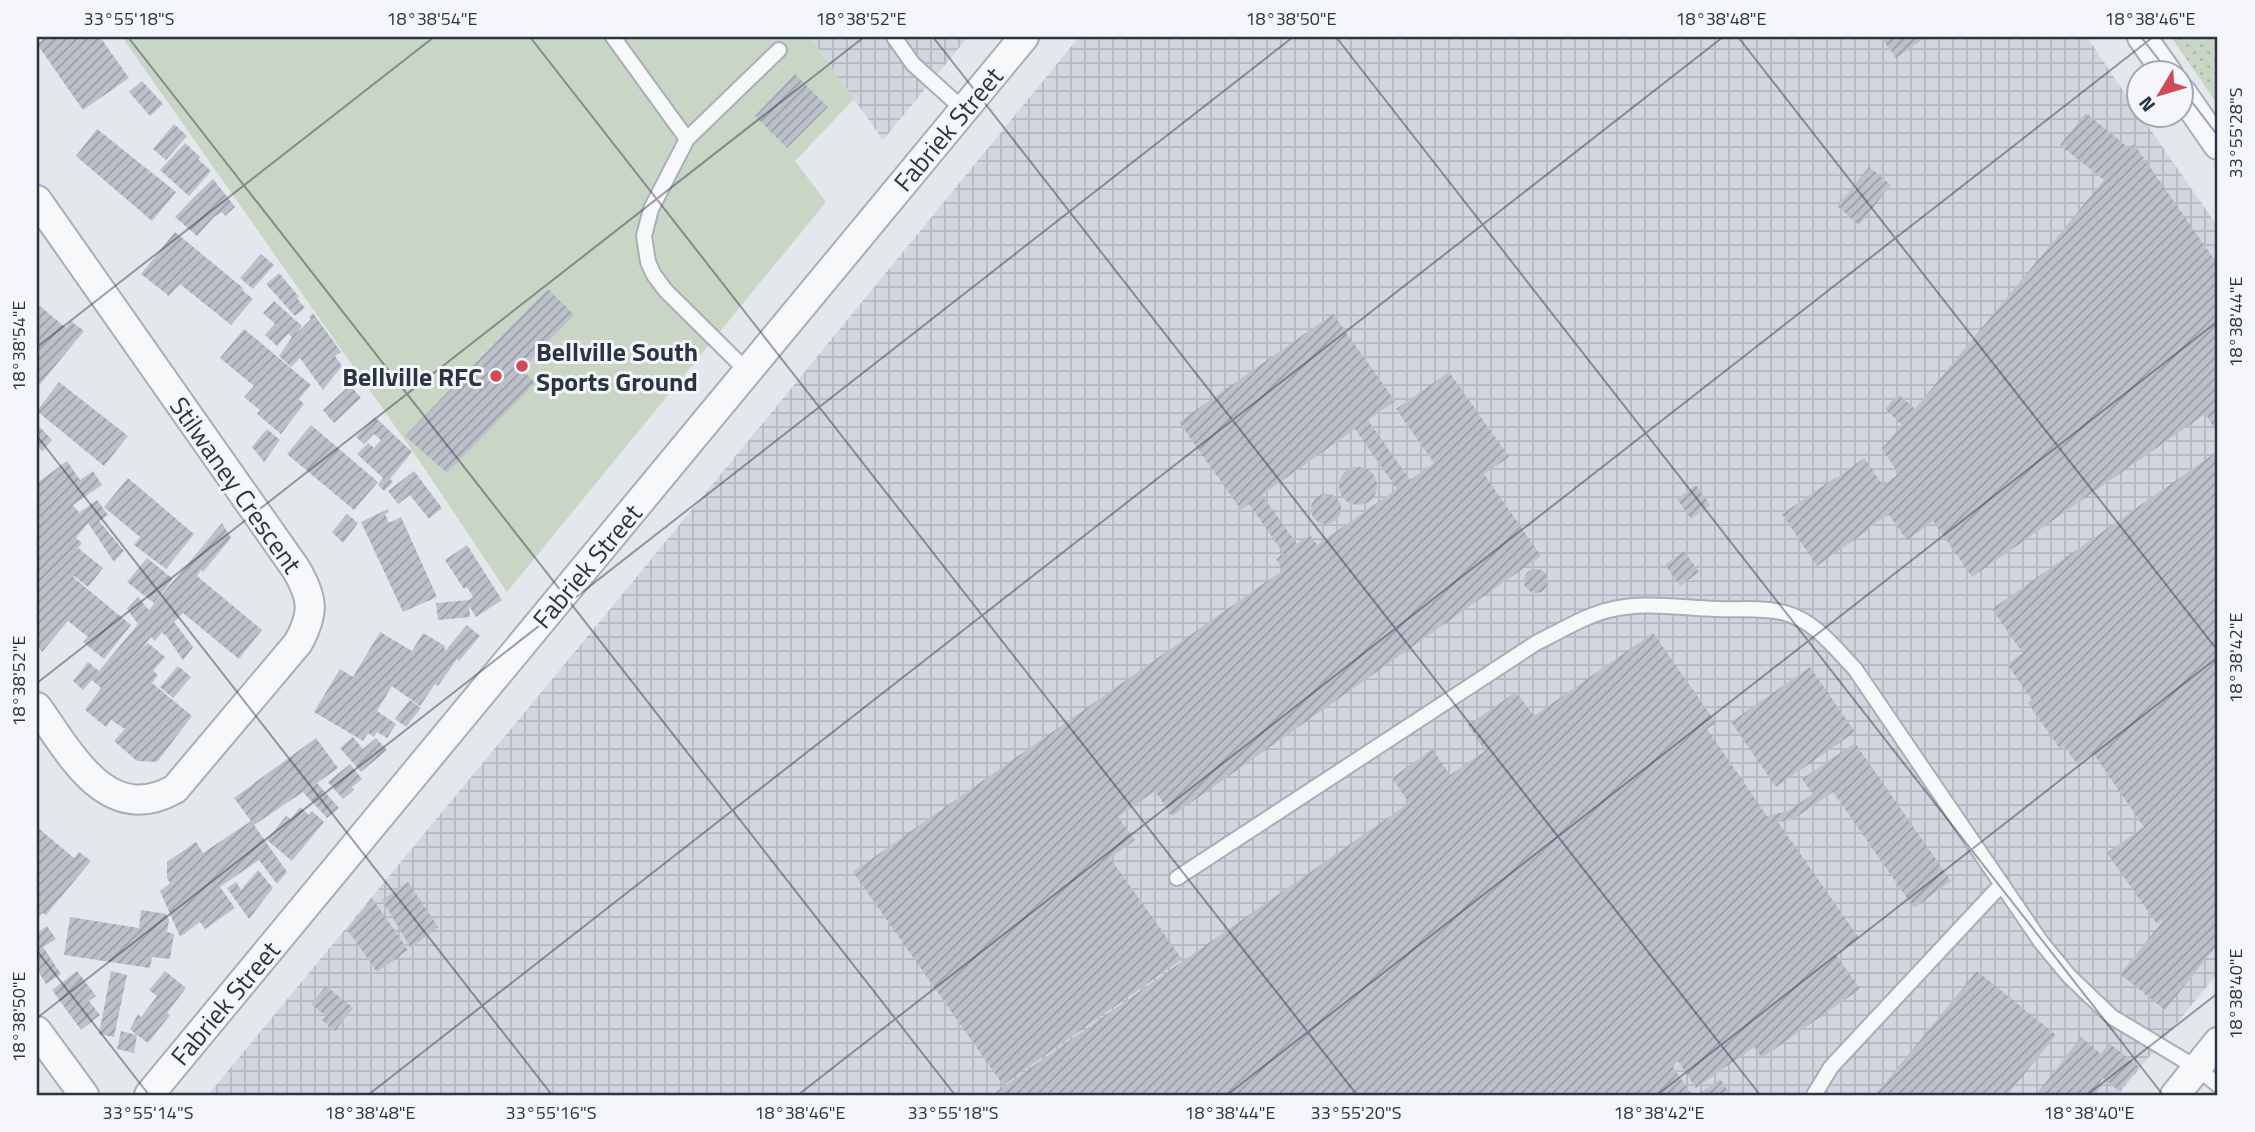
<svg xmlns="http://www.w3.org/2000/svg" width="2255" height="1132" font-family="'Titillium Web',sans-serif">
<defs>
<pattern id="industrial-grid" width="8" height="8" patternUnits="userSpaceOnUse" patternTransform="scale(1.75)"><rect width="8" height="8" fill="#d2d6de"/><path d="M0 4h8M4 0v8" fill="none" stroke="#b4b8c0"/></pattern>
<pattern id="green-dots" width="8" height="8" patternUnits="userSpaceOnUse" patternTransform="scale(1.75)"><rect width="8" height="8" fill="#c9d6c5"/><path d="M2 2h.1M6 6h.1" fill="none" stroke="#adb8ab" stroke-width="1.8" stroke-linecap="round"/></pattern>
<pattern id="building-hatch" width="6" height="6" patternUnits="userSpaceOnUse" patternTransform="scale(1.75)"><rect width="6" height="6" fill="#bbc0ca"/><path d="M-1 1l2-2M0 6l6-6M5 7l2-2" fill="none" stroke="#989da6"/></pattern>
</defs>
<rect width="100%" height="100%" fill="#e4e7ec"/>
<g fill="url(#industrial-grid)">
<polygon points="810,37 968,37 883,140"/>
<polygon points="1079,37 2087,37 2140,116 2141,116 2218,227 2218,973 2118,1095 208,1095 644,568"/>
</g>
<polygon fill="url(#green-dots)" points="2171,37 2218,37 2218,105"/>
<polygon fill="#c9d6c5" points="122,37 810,37 854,99 795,161 826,202 507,592 416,456"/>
<g fill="url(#building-hatch)" fill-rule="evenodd">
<polygon points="46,37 100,37 129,78 83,110 37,44"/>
<polygon points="1881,37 1926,37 1896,58"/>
<polygon points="795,74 828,107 787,148 755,116"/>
<polygon points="142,81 163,104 150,116 129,92"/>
<polygon points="2086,113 2130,149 2134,144 2218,265 2218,433 2205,414 1972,577 1933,521 1907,540 1889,515 1870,526 1871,528 1817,566 1782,514 1836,477 1837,478 1864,458 1883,485 1899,474 1882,449 1902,425 1885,409 1898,394 1915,409 2104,180 2060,145"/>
<polygon points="174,124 187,136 166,160 153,149"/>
<polygon points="97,129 176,192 152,221 76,156"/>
<polygon points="185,143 200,157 198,159 211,171 189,196 160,170"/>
<polygon points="1869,167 1891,185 1859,225 1837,206"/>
<polygon points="213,179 235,207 225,216 222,212 214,217 197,236 175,217 195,196"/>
<polygon points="175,232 243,288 242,290 253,299 231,325 180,284 169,296 141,274"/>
<polygon points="261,254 274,265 253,289 240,278"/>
<polygon points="279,273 299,297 297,298 305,308 295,316 266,284"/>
<polygon points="548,289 574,315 522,369 535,383 447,473 405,436"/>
<polygon points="274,301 302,326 296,334 311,319 309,317 313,313 341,352 335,356 342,366 323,390 300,358 291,367 279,356 292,337 288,334 277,346 265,335 275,324 263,313"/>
<polygon points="40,306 66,328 71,321 84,331 37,388 37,310"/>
<path d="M1333 314 1395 401 1368 420 1410 480 1434 463 1396 409 1449 372 1509 457 1484 474 1541 556 1172 816 1155 791 1118 817 1135 840 1110 858 1182 959 1003 1085 853 872 1283 570 1276 559 1284 554 1249 504 1241 510 1179 422ZM1355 429 1397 489 1317 545 1310 535 1297 544 1262 495Z"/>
<polygon points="244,329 311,385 299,399 304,404 281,434 257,414 260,410 244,397 254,386 220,358"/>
<polygon points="59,382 128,436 104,466 37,411"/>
<polygon points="350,385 361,398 334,423 323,410"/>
<polygon points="375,417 412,452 390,479 393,482 384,491 378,485 383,478 357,454 368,443 374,448 381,440 374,434 364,444 356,437"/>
<polygon points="37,424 52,440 42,451 37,446"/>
<polygon points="311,425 378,482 354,510 287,454"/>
<polygon points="267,429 280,440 264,462 252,447"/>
<polygon points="2218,451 2218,944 2165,1010 2120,974 2166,917 2157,924 2107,853 2144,827 2093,753 2077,764 2064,746 2060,749 2028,703 2032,700 2007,664 2023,653 1992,609"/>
<polygon points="67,461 80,480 93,471 102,485 73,505 81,515 80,512 97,500 108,515 99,521 124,551 114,562 88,523 76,538 82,543 78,548 103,568 88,587 74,576 73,577 131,625 104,659 83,642 88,637 68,621 42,652 37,645 37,483"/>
<circle cx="1358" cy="486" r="19"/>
<polygon points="414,471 442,508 429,519 410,495 398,504 388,491"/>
<polygon points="128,478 194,534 166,569 134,545 140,537 104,507"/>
<polygon points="1696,485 1710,505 1691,519 1677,499"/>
<circle cx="1326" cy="509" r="15"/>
<polygon points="388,509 389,512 385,514 389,523 401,517 437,597 403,612 361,522"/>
<polygon points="347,514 358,523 343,543 332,532"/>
<polygon points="222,523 231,538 203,572 201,570 197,576 262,630 239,659 183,613 174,622 193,647 183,660 165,634 164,635 162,632 155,641 151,637 140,650 148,643 165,657 153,671 158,675 152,683 192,716 157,762 137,761 114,741 125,729 111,720 106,727 85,710 101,688 92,680 83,690 73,681 88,662 99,671 138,624 127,609 138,597 149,610"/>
<polygon points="467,545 502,600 476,617 469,606 470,617 438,620 436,603 469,600 473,597 467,587 464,589 445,560"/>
<polygon points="1684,551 1699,572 1680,586 1665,565"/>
<polygon points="147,558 173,579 154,603 127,582"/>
<circle cx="1536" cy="581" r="12"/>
<polygon points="467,625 480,636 459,661 457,659 438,686 435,684 420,706 392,686 377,711 396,724 387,738 377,732 374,737 368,733 363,741 314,712 340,669 353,677 380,632 412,651 423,633 445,646 444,648 446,650"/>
<polygon points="1653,633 1716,723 1707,729 1767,816 1788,811 1813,794 1802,779 1855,743 1951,881 1914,908 1833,792 1792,820 1778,822 1859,938 1837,953 1834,952 1860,989 1762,1058 1754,1047 1696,1088 1678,1061 1672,1066 1692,1095 999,1095 996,1092 1409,803 1392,778 1432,749 1450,775 1485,751 1468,725 1516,692 1534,716"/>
<polygon points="178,666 191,677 173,698 160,687"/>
<polygon points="1810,667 1855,732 1776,787 1731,722"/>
<polygon points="410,700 421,708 406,727 395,719"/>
<polygon points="353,737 363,749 376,738 387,750 361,772 340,748"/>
<polygon points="316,738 338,768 317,783 339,808 327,818 303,792 254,825 287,872 277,884 259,860 220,887 235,908 205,929 200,922 180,937 160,891 170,883 167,878 167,862 196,842 203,853 251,821 234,798"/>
<polygon points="350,764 362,779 352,787 354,790 343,799 328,782"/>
<polygon points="300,807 309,815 312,811 324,822 292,861 267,840 286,816 291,819"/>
<polygon points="37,827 74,858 79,852 91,861 46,915 42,913 37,919"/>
<polygon points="258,870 273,888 249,919 227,888 236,882 241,890"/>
<polygon points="408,882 438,927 411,948 382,900"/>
<polygon points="372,898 408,950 377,972 347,929"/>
<polygon points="141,910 166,914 169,920 167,932 174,934 170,959 152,957 150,968 64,955 70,917 139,928"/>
<polygon points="47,926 56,939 43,947 61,974 46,984 37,969 37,933"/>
<polygon points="77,971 96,996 89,1001 100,1015 81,1030 52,990"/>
<polygon points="111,971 127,975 114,1037 99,1034"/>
<polygon points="165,971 186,988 167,1013 170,1015 148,1043 137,1035 134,1053 117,1049 121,1031 137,1035 130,1029 138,1014 141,1017 157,996 149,990"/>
<polygon points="1977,971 2056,1035 2007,1095 1875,1095"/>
<polygon points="326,986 353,1008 335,1031 322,1020 326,1016 311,1004"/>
<polygon points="2081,1037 2101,1054 2109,1043 2139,1067 2119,1091 2103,1078 2099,1084 2102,1086 2094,1095 2036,1095"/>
<polygon points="1720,1079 1731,1095 1700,1095 1699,1094"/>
</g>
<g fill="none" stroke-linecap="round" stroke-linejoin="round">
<defs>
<g id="lane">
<polyline points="613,37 687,139"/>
<polyline points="894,37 913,64 964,110"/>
<polyline points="747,371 666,291 654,275 648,262 644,236 651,209 687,139 779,50"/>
<path d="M1177 878 1536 643C1559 632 1584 616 1609 610 1643 601 1681 608 1716 609 1739 610 1763 607 1785 613 1815 621 1835 648 1855 669L2041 942 2069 976 2112 1017 2197 1068 2218 1085"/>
<polyline points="1814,1095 1831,1067 2002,884"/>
</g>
<g id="street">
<polyline points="2142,37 2168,74"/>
<polyline points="2182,93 2218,145"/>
<path d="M37 200 296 569C313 598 315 612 298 643L175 789C107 827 71 754 37 707"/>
<polyline points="37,1031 84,1095"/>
<polyline points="149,1095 1024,37"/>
<polyline points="2175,1095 2218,1042"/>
</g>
</defs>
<use href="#lane" stroke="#a9aeb7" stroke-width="18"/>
<use href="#street" stroke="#a9aeb7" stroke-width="32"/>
<use href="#lane" stroke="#f7f8fa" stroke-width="14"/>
<use href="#street" stroke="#f7f8fa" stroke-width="28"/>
</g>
<path fill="none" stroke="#2b3445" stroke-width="2" stroke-opacity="0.45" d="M128 37 955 1095M530 37 1357 1095M933 37 1760 1095M1336 37 2163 1095M1738 37 2218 651M2141 37 2170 74M2182 89 2218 136M37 347 434 37M37 436 552 1095M37 683 864 37M37 951 149 1095M37 1018 1293 37M368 1095 1723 37M798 1095 2153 37M1227 1095 2218 321M1657 1095 2218 657M2087 1095 2218 993"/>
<g fill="#d1495b" stroke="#f4f6f9" stroke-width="2.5">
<circle cx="522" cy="366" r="7"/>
<circle cx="496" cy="376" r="7"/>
</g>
<g text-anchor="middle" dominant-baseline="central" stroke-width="6" stroke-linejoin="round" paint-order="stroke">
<g font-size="26" fill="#2b3445" stroke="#f4f6f9">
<text transform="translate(948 129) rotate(-50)">Fabriek Street</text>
<text transform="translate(236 485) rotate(55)">Stilwaney Crescent</text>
<text transform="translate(587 566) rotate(-50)">Fabriek Street</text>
<text transform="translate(225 1003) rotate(-50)">Fabriek Street</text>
</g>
<g font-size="26" font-weight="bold" fill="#2b3445" stroke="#f4f6f9" text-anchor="start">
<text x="536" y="351">Bellville South<tspan x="536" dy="30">Sports Ground</tspan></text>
<text x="482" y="376" text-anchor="end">Bellville RFC</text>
</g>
</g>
<rect width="2255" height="1132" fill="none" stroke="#f4f6f9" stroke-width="77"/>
<g transform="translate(2160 94) rotate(232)"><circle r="33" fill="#f4f6f9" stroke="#a4a8b1" stroke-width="2"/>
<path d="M0-5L12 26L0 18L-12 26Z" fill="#d1495b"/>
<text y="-10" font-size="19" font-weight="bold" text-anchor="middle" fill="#2b3445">N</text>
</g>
<rect x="38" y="38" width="2178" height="1056" fill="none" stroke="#2b3445" stroke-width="2.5"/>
<g font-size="18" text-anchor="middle" fill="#2b3445">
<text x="129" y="25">33°55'18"S</text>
<text x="432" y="25">18°38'54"E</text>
<text x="861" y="25">18°38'52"E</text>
<text x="1291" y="25">18°38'50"E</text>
<text x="1721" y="25">18°38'48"E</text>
<text x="2150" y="25">18°38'46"E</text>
<text transform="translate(2236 133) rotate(-90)" y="6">33°55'28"S</text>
<text transform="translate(2236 322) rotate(-90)" y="6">18°38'44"E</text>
<text transform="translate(19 346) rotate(-90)" y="6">18°38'54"E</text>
<text transform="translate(2236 658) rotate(-90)" y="6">18°38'42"E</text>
<text transform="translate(19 681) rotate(-90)" y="6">18°38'52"E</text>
<text transform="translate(2236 994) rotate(-90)" y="6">18°38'40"E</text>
<text transform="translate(19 1017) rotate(-90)" y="6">18°38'50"E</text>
<text x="148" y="1119">33°55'14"S</text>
<text x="370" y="1119">18°38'48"E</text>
<text x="551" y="1119">33°55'16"S</text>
<text x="800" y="1119">18°38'46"E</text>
<text x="953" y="1119">33°55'18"S</text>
<text x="1230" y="1119">18°38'44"E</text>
<text x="1356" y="1119">33°55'20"S</text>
<text x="1659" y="1119">18°38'42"E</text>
<text x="2089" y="1119">18°38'40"E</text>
</g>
</svg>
